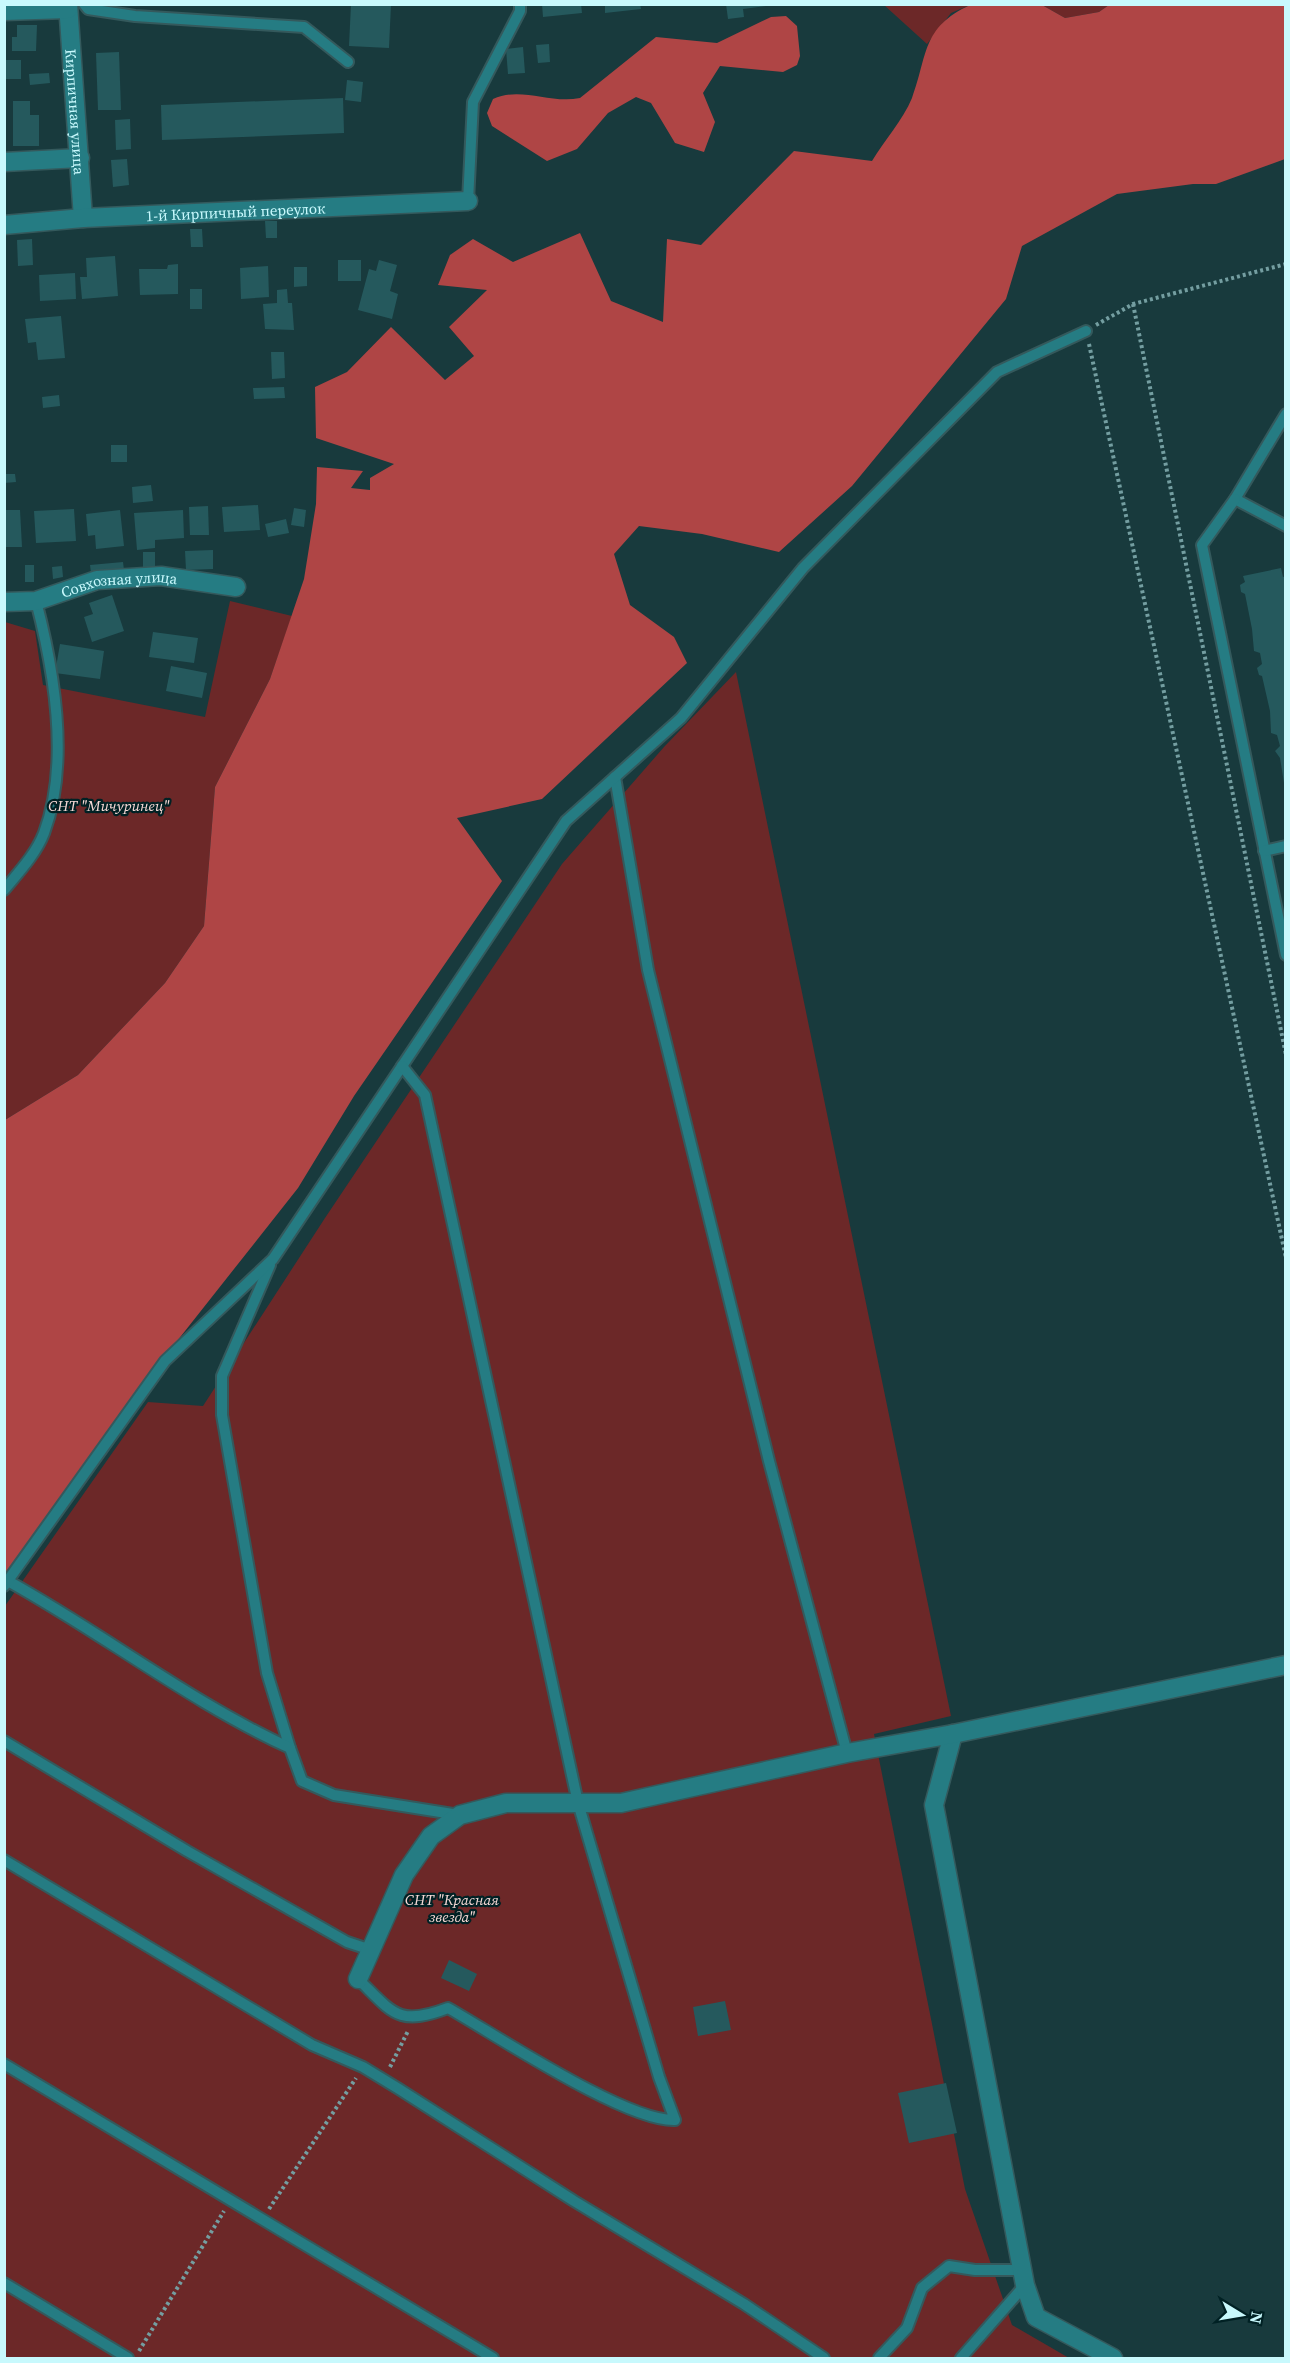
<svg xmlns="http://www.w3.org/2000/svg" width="1290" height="2363" font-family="'Source Serif 4',serif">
<rect width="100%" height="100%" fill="#183a3d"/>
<g fill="#6c2828">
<polygon points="884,5 970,5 951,13 927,44"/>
<polygon points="1042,5 1109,5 1099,12 1065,18"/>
<polygon points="230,601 292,616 270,679 215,787 204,926 165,983 78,1075 5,1120 5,622 35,631 43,685 205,717"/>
<polygon points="736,672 951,1716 874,1734 965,2189 1012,2325 1069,2358 5,2358 5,1606 148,1402 203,1406 325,1218 562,864 664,747"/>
</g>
<g fill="#af4545">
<path d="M970 5H1042L1065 18 1099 12 1109 5H1285V159L1216 184H1193L1117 194 1022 246 1006 299 852 486 779 552 702 534 639 526 614 554 630 605 674 637 687 663 542 799 457 818 502 881 354 1096 298 1188 155 1369 5 1575V1120L78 1075 165 983 204 926 215 787 270 679 304 579 316 504 317 467 363 471 351 488 370 490V478L394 464 316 438 315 387 347 372 391 327 445 380 474 356 449 327 487 290 438 285 450 255 473 239 513 262 580 233 611 301 663 322 667 239 701 245 794 151 872 161C884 141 903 120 912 98 928 55 921 28 970 5Z"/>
<path d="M786 16 797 26 800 56 797 65 783 72 720 66 703 93 715 122 704 152 675 143 651 103 636 97 608 113 577 149 547 161 492 126 487 113 493 99C521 86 549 104 580 98L656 37 717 43 771 17Z"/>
</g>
<g fill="#25595d">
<polygon points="351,4 391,4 389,48 349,46"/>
<polygon points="542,4 581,4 582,13 543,17"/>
<polygon points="605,4 640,4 641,9 605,13"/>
<polygon points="726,4 766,4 766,6 743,9 744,17 728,19"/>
<polygon points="17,25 37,25 36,51 12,51 12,37 17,37"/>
<polygon points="549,44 550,62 538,63 536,45"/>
<polygon points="523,47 525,73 508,74 506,49"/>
<polygon points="119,52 121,110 98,110 96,53"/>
<rect x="4" y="60" width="17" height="19"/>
<polygon points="49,73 50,83 30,85 29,74"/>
<polygon points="347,80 363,82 361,102 345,100"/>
<polygon points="343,98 344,133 162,140 161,105"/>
<polygon points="13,101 30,101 30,115 39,115 39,146 13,146"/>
<polygon points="130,119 131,149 116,150 115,120"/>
<polygon points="127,159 129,185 113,187 111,160"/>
<polygon points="265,221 277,221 277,238 266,238"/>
<polygon points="190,229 202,229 203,247 191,247"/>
<polygon points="32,239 33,265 18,266 17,240"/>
<polygon points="115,256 118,296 82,299 80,277 87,277 86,258"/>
<rect x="338" y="260" width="23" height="21"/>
<polygon points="379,260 397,265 390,291 398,294 392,319 358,310 369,269 376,271"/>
<polygon points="178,264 178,294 140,295 139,269 167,269 168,265"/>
<polygon points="268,266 269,297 241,299 240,268"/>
<polygon points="294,267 307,267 307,286 294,287"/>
<polygon points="75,273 76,299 40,301 39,275"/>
<rect x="190" y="289" width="12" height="20"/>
<polygon points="287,289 288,303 292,303 294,330 265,329 263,304 277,303 277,290"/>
<polygon points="61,316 65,358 38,360 36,342 28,343 25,319"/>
<polygon points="271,352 284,352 285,378 272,379"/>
<polygon points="284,387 285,398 254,399 253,388"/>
<polygon points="59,395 60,406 43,408 42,397"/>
<rect x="111" y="445" width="16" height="17"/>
<polygon points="4,474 15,474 16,482 4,483"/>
<polygon points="151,485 153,501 133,503 132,487"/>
<polygon points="258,505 260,530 224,532 222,507"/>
<polygon points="208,506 209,535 190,535 189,507"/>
<polygon points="294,508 306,510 304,527 291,525"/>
<polygon points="74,509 76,541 36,543 34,511"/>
<polygon points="4,510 20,510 22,547 4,547"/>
<polygon points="120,510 124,546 96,549 95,535 88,536 86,514"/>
<polygon points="183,510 184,538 155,540 155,548 137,550 134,513"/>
<polygon points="286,519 289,533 268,537 265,524"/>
<polygon points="213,550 213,569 186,570 185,551"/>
<polygon points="143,552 155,552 155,569 143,570"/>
<polygon points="123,562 124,570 91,573 90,565"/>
<rect x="25" y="565" width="9" height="17"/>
<polygon points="62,566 63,577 53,579 52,567"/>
<polygon points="1281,568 1283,577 1286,576 1284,783 1280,758 1275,751 1280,746 1277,735 1271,733 1270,711 1262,676 1259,675 1257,668 1262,664 1260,653 1254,651 1252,629 1245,594 1241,592 1240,585 1245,582 1243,576"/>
<polygon points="112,595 124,631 92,642 84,617 93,614 89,603"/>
<polygon points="153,632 198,638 194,663 149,657"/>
<polygon points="60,644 104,651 100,679 55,673"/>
<polygon points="171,666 207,673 202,698 166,691"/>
<polygon points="449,1960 477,1974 469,1991 441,1978"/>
<polygon points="725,2001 731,2030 698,2036 693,2007"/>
<polygon points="946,2083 957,2133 909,2143 898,2093"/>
</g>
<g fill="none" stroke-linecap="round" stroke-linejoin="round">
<defs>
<g id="lane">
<polyline points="84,4 88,9 135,16 304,27 348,62"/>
<polyline points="468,201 473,102 520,11 520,4"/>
<polyline points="1286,414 1235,499 1286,526"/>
<polyline points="1235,499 1202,545 1286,955"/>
<polyline points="615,777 648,970 769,1461 847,1753"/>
<polyline points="1264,851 1286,846"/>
<path d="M4 890C18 873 36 854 44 833 70 764 54 670 36 601"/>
<polyline points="270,1265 222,1376 222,1415 267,1673 290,1748"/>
<path d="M8 1581C104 1634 190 1702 290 1748L302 1781 334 1795 459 1815"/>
<polyline points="4,1586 165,1361 273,1259 566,821 681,718 803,568 997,372 1086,331"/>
<polyline points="4,1741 187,1851 347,1942 371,1950"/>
<polyline points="4,1860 312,2045 363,2067 399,2089 574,2201 744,2304 824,2358"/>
<path d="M358 1979C393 2013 398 2027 448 2008 496 2035 626 2122 675 2120L659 2077 578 1803 425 1095 402 1066"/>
<polyline points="4,2064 493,2358"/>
<polyline points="4,2283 128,2358"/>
<polyline points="879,2358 907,2328 922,2288 949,2266 975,2270 1022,2270"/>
<polyline points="961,2358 1025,2285"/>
</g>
<g id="street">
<path id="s1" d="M68 4 83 218"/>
<polyline points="4,11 68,9"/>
<polyline points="4,162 80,158"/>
<path id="s2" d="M4 225 83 218 468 201"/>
<path id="s3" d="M4 602 36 601 97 580 161 576 236 587"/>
<polyline points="953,1734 934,1805 1025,2285 1036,2317 1113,2358"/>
<polyline points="358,1979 404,1875 431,1836 460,1815 506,1803 621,1803 847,1753 953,1734 1286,1665"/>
</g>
</defs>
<use href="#lane" stroke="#34595c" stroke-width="14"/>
<use href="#street" stroke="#34595c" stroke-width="21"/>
<g stroke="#749ea1" stroke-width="4" stroke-dasharray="3 3" stroke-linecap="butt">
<polyline points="1133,304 1286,1055"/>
<polyline points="1096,325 1133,304 1286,264"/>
<polyline points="1089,344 1286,1258"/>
<polyline points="390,2067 408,2031"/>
<polyline points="269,2209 356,2078"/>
<polyline points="139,2351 224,2211"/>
</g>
<use href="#lane" stroke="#257c83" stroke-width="10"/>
<use href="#street" stroke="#257c83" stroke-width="18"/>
</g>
<g text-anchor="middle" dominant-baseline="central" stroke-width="4.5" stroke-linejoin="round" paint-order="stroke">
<g font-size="15" fill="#c8f9fd" stroke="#002124">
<text stroke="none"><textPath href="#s1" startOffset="108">Кирпичная улица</textPath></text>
<text stroke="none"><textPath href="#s2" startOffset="232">1-й Кирпичный переулок</textPath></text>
<text stroke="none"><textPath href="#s3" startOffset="118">Совхозная улица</textPath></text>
</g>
<g font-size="15" font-style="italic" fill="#f7d9d6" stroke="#002124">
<text x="109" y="805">СНТ "Мичуринец"</text>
<text x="452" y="1899">СНТ "Красная<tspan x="452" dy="17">звезда"</tspan></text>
</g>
</g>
<rect width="1290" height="2363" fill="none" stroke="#c8f9fd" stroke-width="12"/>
<g transform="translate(1242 2315) rotate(101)" stroke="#002124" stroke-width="4.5" paint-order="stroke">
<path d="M0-4.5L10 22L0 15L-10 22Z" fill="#c8f9fd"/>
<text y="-9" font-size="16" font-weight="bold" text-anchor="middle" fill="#c8f9fd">N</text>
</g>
</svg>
